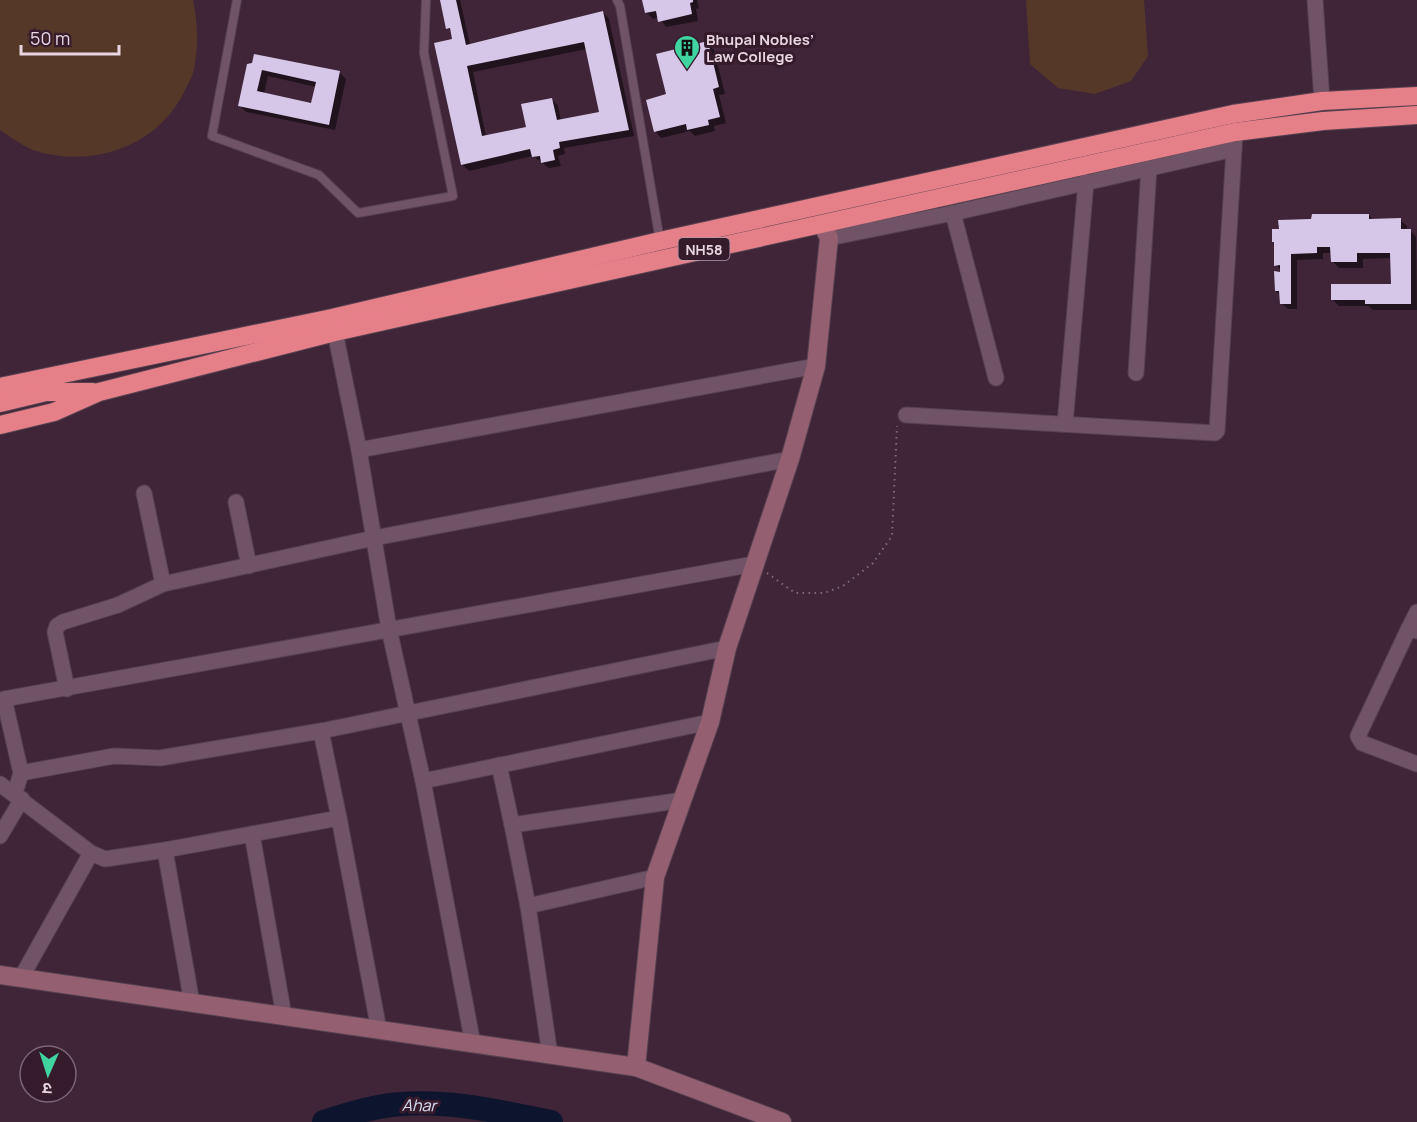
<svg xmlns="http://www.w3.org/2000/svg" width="1417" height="1122" font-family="Manrope,'Noto Sans Devanagari',sans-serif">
<rect width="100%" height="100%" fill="#3f2537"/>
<g fill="#553828">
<path d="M0 0H193C198 25 199 48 193 73 191 80 186 87 183 94 156 147 92 168 36 151 24 147 11 137 0 130Z"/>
<polygon points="1026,0 1144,0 1148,56 1131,81 1095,94 1058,88 1030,64"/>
</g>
<g fill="#0007" fill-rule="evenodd">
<path d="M441 0H460L470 45 603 12 609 19 634 136 564 148 565 154 558 156 561 166 549 168 533 156 469 171 462 164 454 40 453 33 448 28ZM587 49 601 113 561 121 558 106 552 99 528 128 486 137 473 72Z"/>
<polygon points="644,0 697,0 699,8 696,9 698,21 666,27 659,17 653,19 646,12"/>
<polygon points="707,43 714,50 725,94 719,95 726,123 714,126 715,131 695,136 690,131 661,138 655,131 668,96"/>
<path d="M248 66 339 72 346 79 335 130 246 112 240 106ZM268 76 316 87 312 105 264 94Z"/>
<polygon points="1369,215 1373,220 1400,220 1407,226 1407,231 1410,230 1416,237 1417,310 1373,310 1368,306 1339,306 1332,299 1392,285 1392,258 1363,259 1363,268 1339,268 1332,261 1332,253 1323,253 1323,259 1297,260 1297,309 1288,309 1281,303 1281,296 1276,291 1281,270 1276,265 1276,244 1273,242"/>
</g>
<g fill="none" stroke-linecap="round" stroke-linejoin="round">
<path stroke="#0d142e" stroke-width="24" d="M324 1122C345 1115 369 1108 391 1105 444 1098 500 1112 551 1122"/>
</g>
<g fill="#d6c7e9" fill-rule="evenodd">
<path d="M440 0H456L466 45 603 11 629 130 559 142 560 148 553 150 555 160 541 163 540 156 532 157 530 149 461 165 434 43 452 39 450 28 446 29ZM584 42 599 112 557 120 552 98 521 104 526 127 482 136 467 66Z"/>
<polygon points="642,0 693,0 693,2 690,3 692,14 658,22 656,11 645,13"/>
<polygon points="708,41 719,87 713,89 720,117 708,120 709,125 687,130 686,124 654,132 646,100 666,94 656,54"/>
<path d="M254 54 340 71 329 125 238 106 247 64 252 63ZM262 70 316 82 311 103 257 91Z"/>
<polygon points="1312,214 1369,214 1369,219 1401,218 1401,229 1411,229 1411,304 1365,304 1365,300 1331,300 1331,284 1391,284 1390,253 1357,253 1357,262 1331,262 1330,247 1317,247 1317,253 1291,254 1291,304 1280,304 1279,291 1275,291 1274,271 1280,272 1280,265 1274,266 1274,242 1272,242 1272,229 1279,229 1278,220 1311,219"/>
</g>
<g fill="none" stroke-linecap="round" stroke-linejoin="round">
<defs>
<g id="lane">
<polyline points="237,0 212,136 319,175 358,213 453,196 424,53 426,0"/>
<polyline points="617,0 620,6 660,241"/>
</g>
<g id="street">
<polyline points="1315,0 1322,101"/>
<polyline points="829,238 953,213"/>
<polyline points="335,332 359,450 389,629 423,781 473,1044"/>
<polyline points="1136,373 1149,168"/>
<polyline points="996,378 953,213 1234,149"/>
<polyline points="906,415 1215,433 1217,431 1235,132"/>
<polyline points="1065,424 1086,182"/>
<polyline points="359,450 816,366"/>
<polyline points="144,493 163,584 374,538 790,459"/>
<polyline points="236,502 249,566"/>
<polyline points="1417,612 1409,628 1417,631"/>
<polyline points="1409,628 1358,736 1362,743 1417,764"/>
<polyline points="67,689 55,632 57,626 63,622 118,605 163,584"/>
<polyline points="499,765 512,825"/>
<polyline points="21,773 114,756 160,758 321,731"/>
<polyline points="423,781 710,722"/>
<polyline points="0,784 91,853 105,859 165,850 339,818 321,731 727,648"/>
<polyline points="15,793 21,773 4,699 754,564"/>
<polyline points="339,818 379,1030"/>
<polyline points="252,834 284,1016"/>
<polyline points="0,836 22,799"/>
<polyline points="165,850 192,1003"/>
<polyline points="528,906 655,877"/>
<polyline points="21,978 91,853"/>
<polyline points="550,1055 528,906 512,825 683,800"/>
</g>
<g id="secondary">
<polyline points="0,975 636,1067 655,877 710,722 727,648 790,459 816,366 829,238 822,224"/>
<polyline points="636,1067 782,1122"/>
</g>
<g id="highway">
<polyline points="0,387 332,318 660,241 1233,114 1322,101 1417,96"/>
<polyline points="0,403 46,392 93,392"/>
<polyline points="0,425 54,412 99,392 335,332 1235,132 1323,121 1417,115"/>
</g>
</defs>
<use href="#lane" stroke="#574150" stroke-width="10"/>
<use href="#street" stroke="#574150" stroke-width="17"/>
<use href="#secondary" stroke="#574150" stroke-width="20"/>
<use href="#highway" stroke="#574150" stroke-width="20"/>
<polyline stroke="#826c7b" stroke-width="2" stroke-dasharray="1.5 4.5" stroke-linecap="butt" points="767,573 795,593 824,593 843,586 873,563 892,536 897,426"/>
<use href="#lane" stroke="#715367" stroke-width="8"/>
<use href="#street" stroke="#715367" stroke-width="15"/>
<use href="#secondary" stroke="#946071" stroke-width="18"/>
<use href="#highway" stroke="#e57f88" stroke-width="18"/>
</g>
<defs>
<symbol id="building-pin" viewBox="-11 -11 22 30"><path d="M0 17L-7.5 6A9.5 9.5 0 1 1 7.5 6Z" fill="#40d4a1" stroke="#351b2c"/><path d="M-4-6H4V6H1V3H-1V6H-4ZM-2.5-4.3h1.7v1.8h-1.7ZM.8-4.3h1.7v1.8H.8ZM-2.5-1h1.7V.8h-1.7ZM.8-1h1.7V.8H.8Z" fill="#111"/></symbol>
</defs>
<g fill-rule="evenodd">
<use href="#building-pin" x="672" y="33" width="30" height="40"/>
</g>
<g text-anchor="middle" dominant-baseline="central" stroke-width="6" stroke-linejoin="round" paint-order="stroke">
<rect fill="#351b2c" stroke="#b29daa" stroke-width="1.5" x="678.5" y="238" width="51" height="22" rx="4.5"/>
<g font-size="14" font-weight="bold" fill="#e7d5e0">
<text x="704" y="249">NH58</text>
</g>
<g font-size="15" font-weight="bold" fill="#e7d5e0" stroke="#351b2c" text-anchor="start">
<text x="706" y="39">Bhupal Nobles’<tspan x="706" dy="17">Law College</tspan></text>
</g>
<g font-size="16" font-style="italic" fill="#d7e0f7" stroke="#351b2c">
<text transform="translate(419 1105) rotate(1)">Ahar</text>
</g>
</g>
<g transform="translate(48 1074) rotate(183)"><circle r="28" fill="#351b2c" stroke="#7c6574" stroke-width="1.5"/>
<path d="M0-4.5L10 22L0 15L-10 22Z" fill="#40d4a1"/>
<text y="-9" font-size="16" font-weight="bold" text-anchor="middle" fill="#e7d5e0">उ</text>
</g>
<path d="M21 45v9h98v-9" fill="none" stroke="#e7d5e0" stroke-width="3"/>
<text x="30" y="45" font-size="18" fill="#e7d5e0" stroke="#351b2c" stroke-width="4.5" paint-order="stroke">50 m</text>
</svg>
